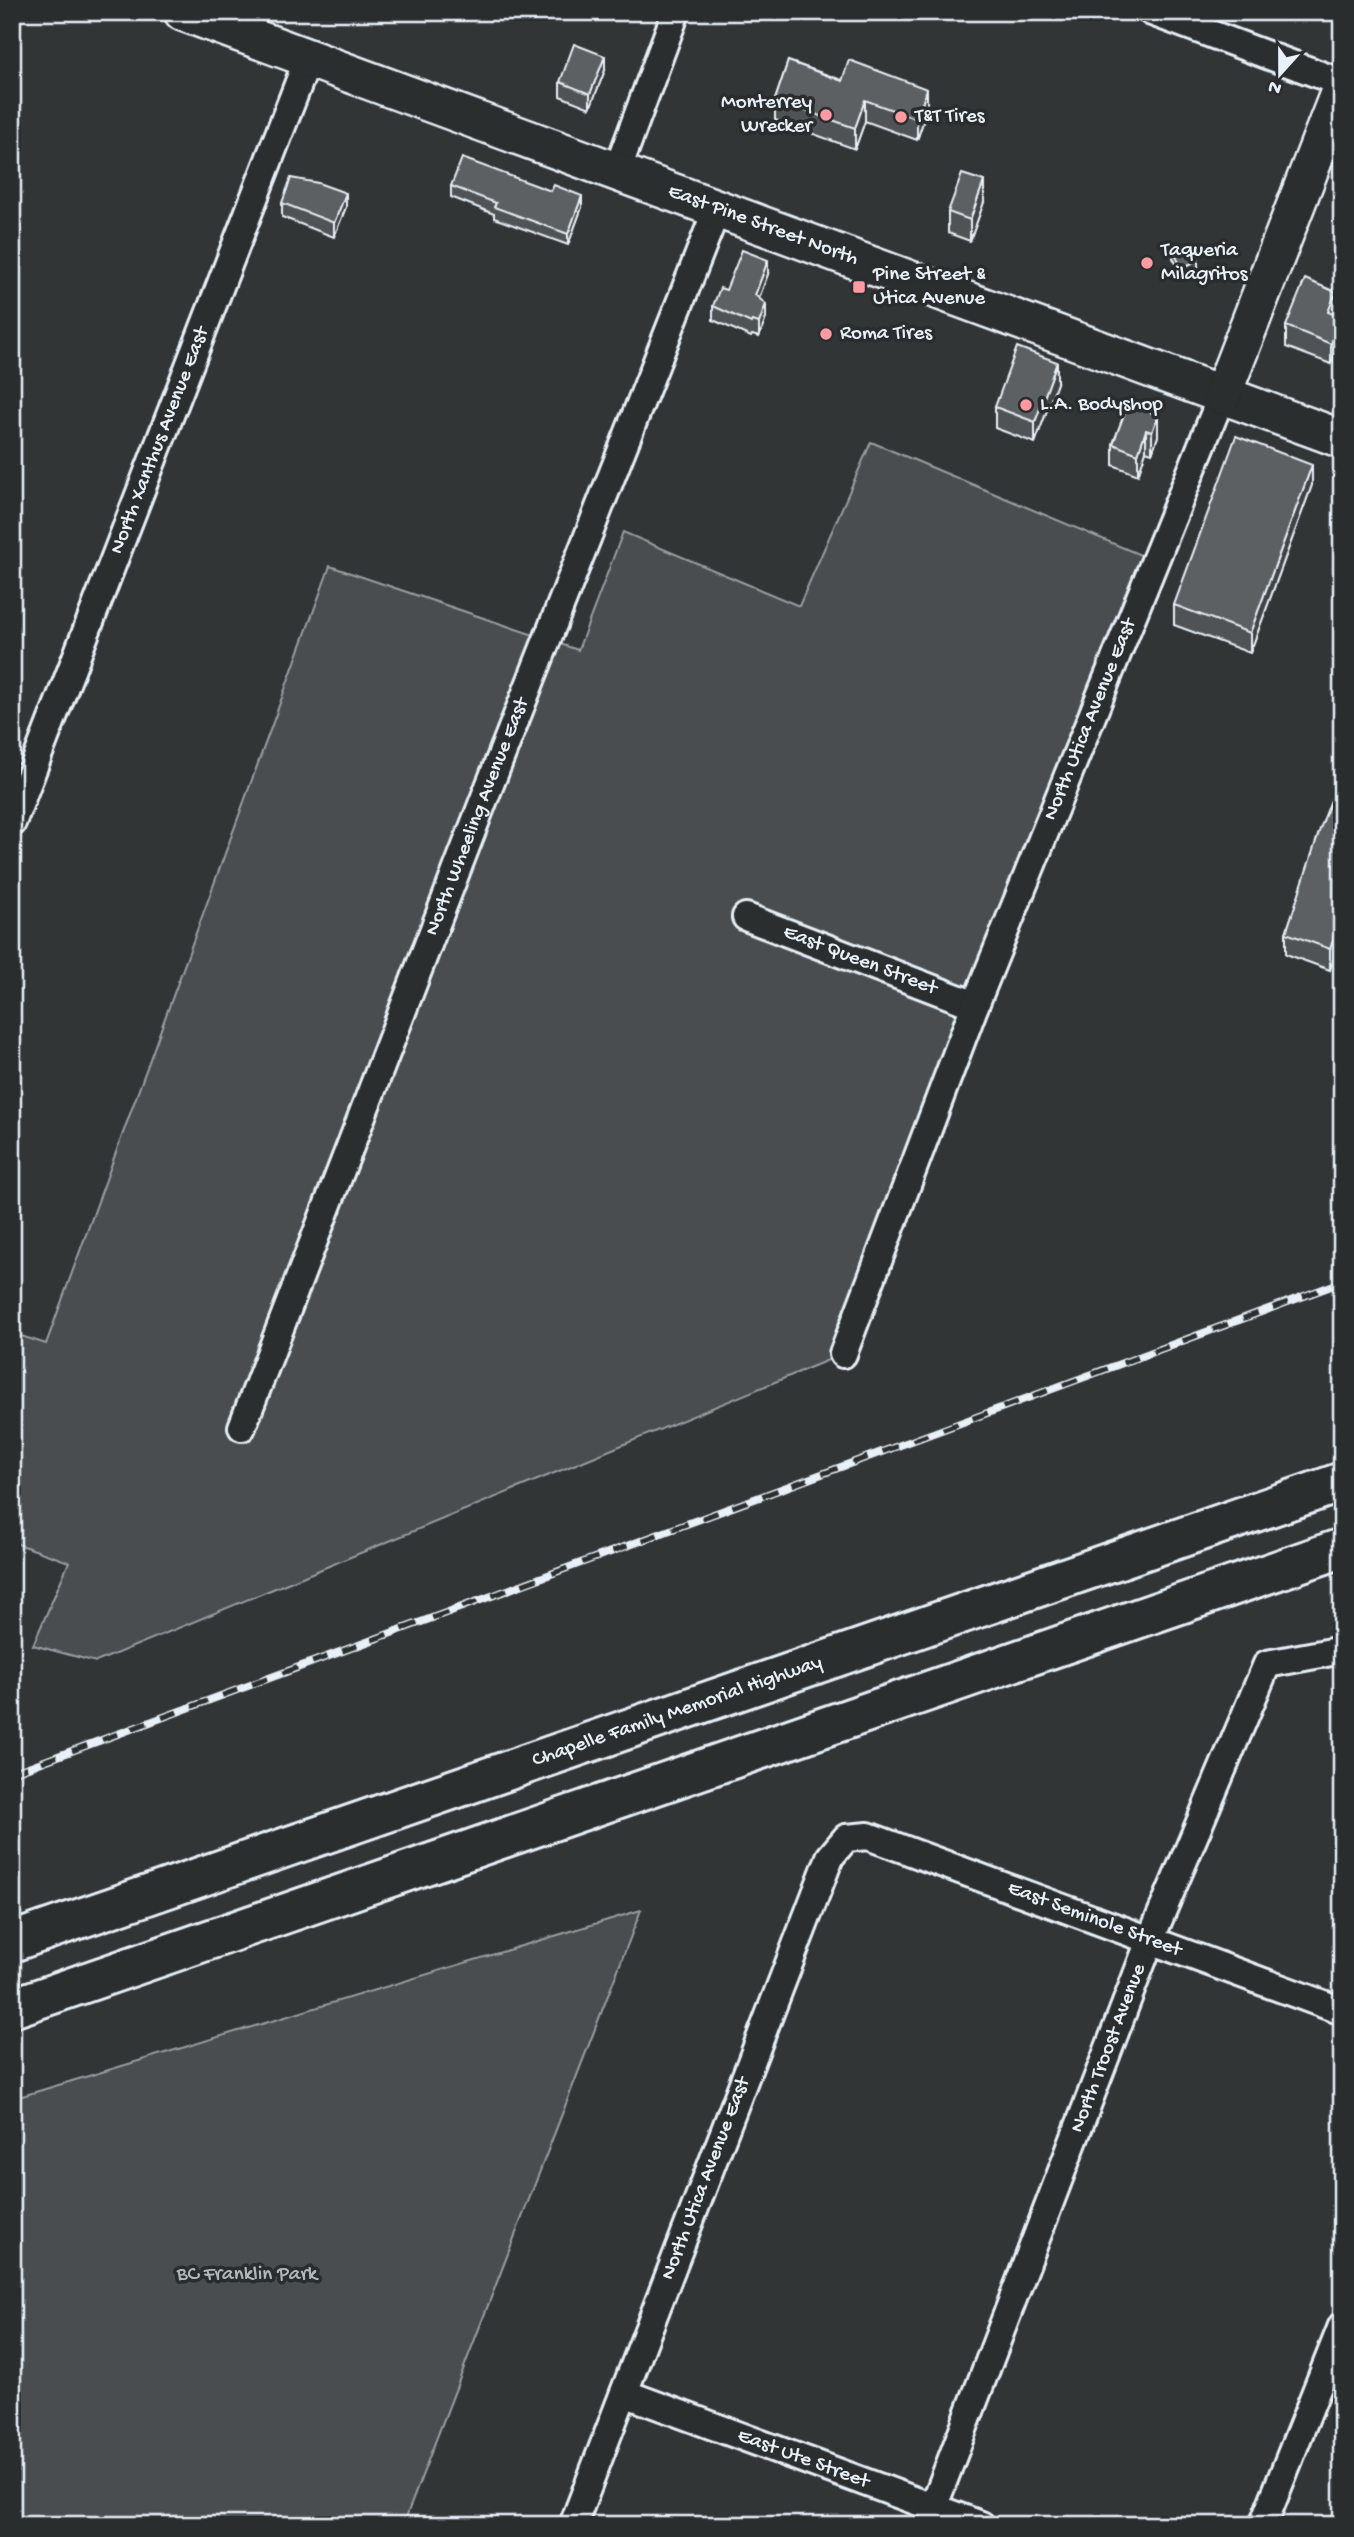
<svg xmlns="http://www.w3.org/2000/svg" width="1354" height="2537" font-family="'Gochi Hand',sans-serif">
<rect width="100%" height="100%" fill="#323536"/>
<filter id="ink" filterUnits="userSpaceOnUse"><feTurbulence type="fractalNoise" baseFrequency=".0143" numOctaves="2"/><feDisplacementMap in="SourceGraphic" scale="14" xChannelSelector="R" yChannelSelector="G"/><feConvolveMatrix kernelMatrix="1 2 1 2 8 2 1 2 1" color-interpolation-filters="sRGB"/></filter>
<g filter="url(#ink)">
<g fill="#494d4f" stroke="#989fa4" stroke-width="2">
<polygon points="871,442 1155,561 843,1354 96,1662 33,1645 69,1562 12,1542 12,1333 46,1344 330,566 578,650 623,532 799,606"/>
<polygon points="641,1910 403,2525 12,2525 12,2099"/>
</g>
<g fill="none" stroke-linecap="round" stroke-linejoin="round">
<defs>
<g id="street">
<polyline points="1152,12 1342,83"/>
<polyline points="617,171 676,12"/>
<path id="s1" d="M12 823 308 59"/>
<path id="s2" d="M746 917 975 1005"/>
<path id="s3" d="M843 1354 975 1005 1222 395"/>
<path id="s4" d="M242 1427 483 802 717 209"/>
<path id="s5" d="M624 2393 981 2525"/>
<path id="s6" d="M933 2508 1151 1938 1267 1664 1342 1650"/>
<path id="s7" d="M573 2525 830 1857 846 1838 868 1836 1342 2011"/>
<polyline points="1263,2525 1342,2326"/>
</g>
<g id="secondary">
<path id="s8" d="M183 12 1342 439"/>
<polyline points="1222,395 1342,86"/>
</g>
<g id="highway">
<path id="s9" d="M12 1942 1342 1482"/>
<polyline points="12,2008 1342,1548"/>
</g>
</defs>
<use href="#street" stroke="#e8f1f8" stroke-width="32"/>
<use href="#secondary" stroke="#e8f1f8" stroke-width="42"/>
<use href="#highway" stroke="#e8f1f8" stroke-width="44"/>
<use href="#street" stroke="#2a2d2e" stroke-width="26"/>
<use href="#secondary" stroke="#2a2d2e" stroke-width="37"/>
<use href="#highway" stroke="#2a2d2e" stroke-width="38"/>
<defs>
<polyline id="rail" points="12,1773 1342,1282"/>
</defs>
<use href="#rail" stroke="#e8f1f8" stroke-width="8"/>
<use href="#rail" stroke="#2a2d2e" stroke-width="5" stroke-dasharray="16" stroke-linecap="butt"/>
</g>
<g fill="#4f5355" stroke="#e8f1f8" stroke-width="2">
<polygon points="788,61 927,110 917,140 865,121 855,149 775,120 775,100"/>
<polygon points="605,70 590,108 560,96 560,82"/>
<polygon points="451,186 582,207 568,245 494,218 494,214 451,197"/>
<polygon points="984,202 970,241 948,233 948,212"/>
<polygon points="282,203 346,207 334,237 282,217"/>
<polygon points="1173,251 1198,267 1182,275 1173,258"/>
<polygon points="768,274 759,298 766,318 759,337 752,335 751,337 713,320 713,306 726,290"/>
<polygon points="1336,312 1335,314 1341,338 1331,364 1286,347 1286,326"/>
<polygon points="1057,383 1035,443 995,428 995,407"/>
<polygon points="1128,404 1158,436 1152,453 1146,451 1138,475 1113,465 1113,444"/>
<polygon points="1312,485 1250,653 1174,625 1174,605"/>
<polygon points="1342,771 1330,970 1286,954 1286,933"/>
</g>
<g fill="#404345" stroke="#e8f1f8" stroke-width="2">
<polygon points="605,56 605,70 590,108 590,94"/>
<polygon points="927,89 927,110 917,140 917,119"/>
<polygon points="865,100 865,121 855,149 855,128"/>
<polygon points="984,181 984,202 970,241 970,220"/>
<polygon points="346,193 346,207 334,237 334,223"/>
<polygon points="582,196 582,207 568,245 568,234"/>
<polygon points="768,260 768,274 755,309 755,295"/>
<polygon points="1198,260 1198,267 1182,275 1182,268"/>
<polygon points="1336,292 1336,312 1328,332 1328,312"/>
<polygon points="766,304 766,318 759,337 759,323"/>
<polygon points="1341,317 1341,338 1331,364 1331,344"/>
<polygon points="1057,362 1057,383 1035,443 1035,422"/>
<polygon points="1158,415 1158,436 1152,453 1152,432"/>
<polygon points="1146,430 1146,451 1138,475 1138,454"/>
<polygon points="1312,465 1312,485 1250,653 1250,633"/>
<polygon points="1342,916 1342,936 1330,970 1330,949"/>
</g>
<g fill="#5c6063" stroke="#e8f1f8" stroke-width="2">
<polygon points="574,44 605,56 590,94 560,82"/>
<polygon points="849,60 927,89 917,119 865,100 855,128 775,100 788,61 842,81"/>
<polygon points="462,158 551,191 554,185 582,196 568,234 494,207 496,203 451,186"/>
<polygon points="962,174 984,181 970,220 948,212"/>
<polygon points="291,178 318,183 346,193 334,223 282,203"/>
<polygon points="1189,243 1198,260 1182,268 1173,251"/>
<polygon points="742,250 768,260 755,295 766,304 759,323 752,321 751,323 713,306 720,288 726,290"/>
<polygon points="1305,279 1336,292 1328,312 1341,317 1331,344 1286,326"/>
<polygon points="1017,347 1057,362 1035,422 995,407"/>
<polygon points="1128,404 1158,415 1152,432 1146,430 1138,454 1113,444"/>
<polygon points="1236,436 1312,465 1250,633 1174,605"/>
<polygon points="1342,771 1342,916 1330,949 1286,933 1320,829"/>
</g>
</g>
<g fill="#ff9aa2" stroke="#2a2d2e" stroke-width="2.5">
<circle cx="826" cy="115" r="7"/>
<circle cx="901" cy="117" r="7"/>
<circle cx="1147" cy="263" r="7"/>
<rect x="852" y="280" width="14" height="14" rx="3.5"/>
<circle cx="826" cy="334" r="7"/>
<circle cx="1026" cy="405" r="7"/>
</g>
<g text-anchor="middle" dominant-baseline="central" stroke-width="7" stroke-linejoin="round" paint-order="stroke">
<g font-size="21" fill="#e8f1f8" stroke="#2a2d2e" text-anchor="start">
<text x="812" y="103" text-anchor="end">Monterrey<tspan x="812" dy="24">Wrecker</tspan></text>
<text x="915" y="117">T&amp;T Tires</text>
<text x="1161" y="251">Taqueria<tspan x="1161" dy="24">Milagritos</tspan></text>
<text x="873" y="275">Pine Street &amp;<tspan x="873" dy="24">Utica Avenue</tspan></text>
<text x="840" y="334">Roma Tires</text>
<text x="1040" y="405">L.A. Bodyshop</text>
</g>
<g font-size="21" fill="#e8f1f8" stroke="#2a2d2e">
<text stroke="none"><textPath href="#s8" startOffset="618">East Pine Street North</textPath></text>
<text stroke="none"><textPath href="#s1" startOffset="410">North Xanthus Avenue East</textPath></text>
<text stroke="none"><textPath href="#s3" startOffset="681">North Utica Avenue East</textPath></text>
<text stroke="none"><textPath href="#s4" startOffset="654">North Wheeling Avenue East</textPath></text>
<text stroke="none"><textPath href="#s2" startOffset="122">East Queen Street</textPath></text>
<text stroke="none"><textPath href="#s9" startOffset="704">Chapelle Family Memorial Highway</textPath></text>
<text stroke="none"><textPath href="#s7" startOffset="1004">East Seminole Street</textPath></text>
<text stroke="none"><textPath href="#s6" startOffset="492">North Troost Avenue</textPath></text>
<text stroke="none"><textPath href="#s7" startOffset="371">North Utica Avenue East</textPath></text>
<text stroke="none"><textPath href="#s5" startOffset="191">East Ute Street</textPath></text>
</g>
<g font-size="21" fill="#b0b8bd" stroke="#2a2d2e">
<text x="247" y="2275">BC Franklin Park</text>
</g>
</g>
<rect width="1354" height="2537" fill="none" stroke="#2a2d2e" stroke-width="42"/>
<rect x="21" y="21" width="1312" height="2495" fill="none" stroke="#e8f1f8" stroke-width="2.5" filter="url(#ink)"/>
<g transform="translate(1280 74) rotate(201)" stroke="#2a2d2e" stroke-width="5" paint-order="stroke">
<path d="M0-5L12 26L0 18L-12 26Z" fill="#e8f1f8"/>
<text y="-10" font-size="19" font-weight="bold" text-anchor="middle" fill="#e8f1f8">N</text>
</g>
</svg>
